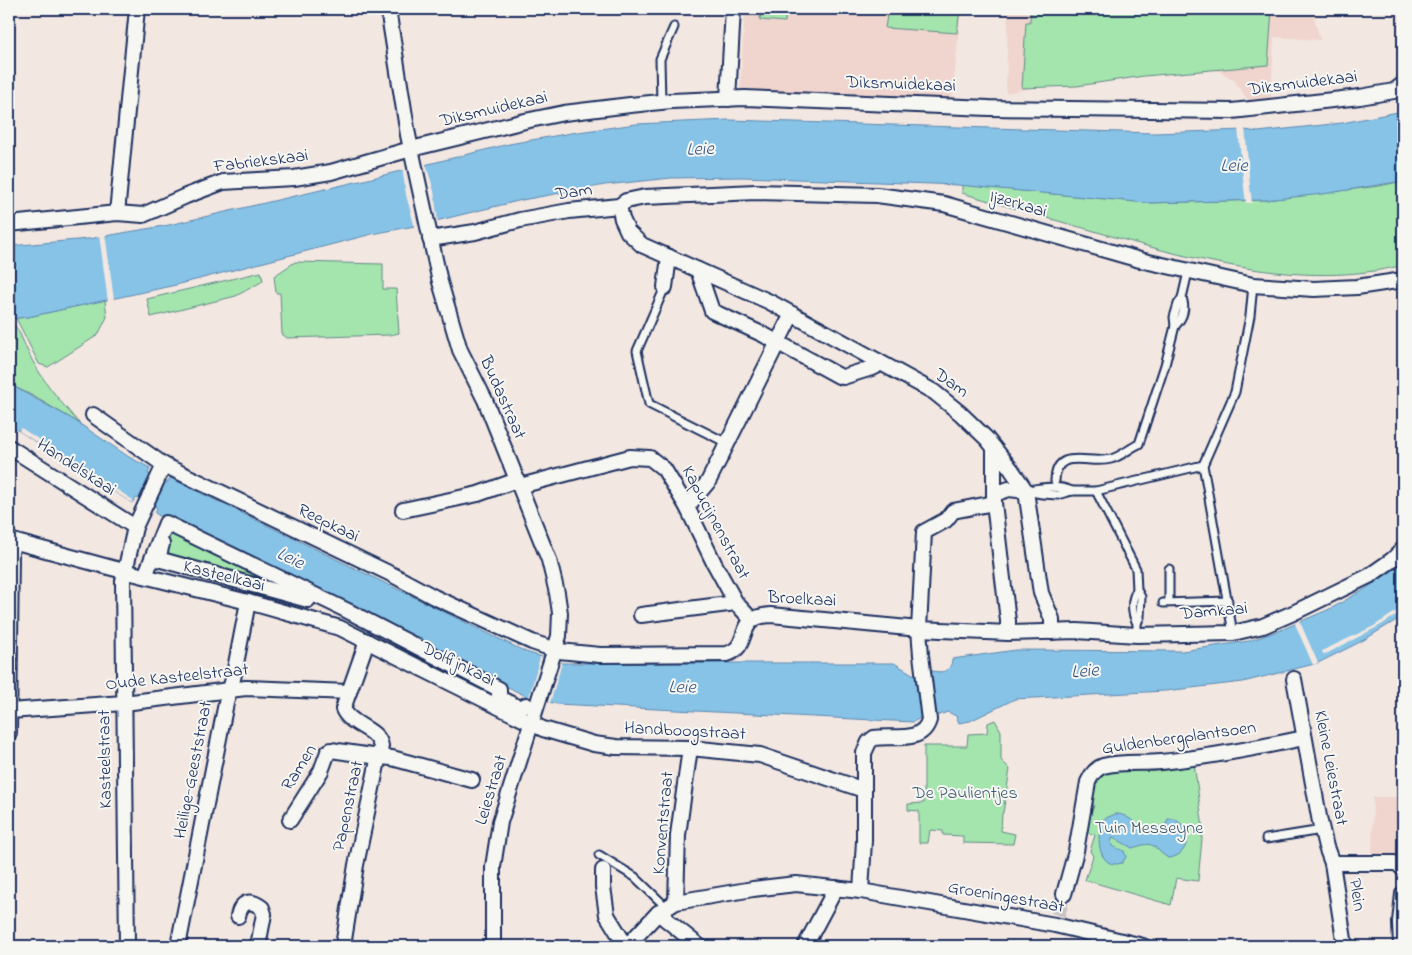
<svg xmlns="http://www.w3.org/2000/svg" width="1412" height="955" font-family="'Indie Flower',sans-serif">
<rect width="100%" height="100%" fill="#f3e7e1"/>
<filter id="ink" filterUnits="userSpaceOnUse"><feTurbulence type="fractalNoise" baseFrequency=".02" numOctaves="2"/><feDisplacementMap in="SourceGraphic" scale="10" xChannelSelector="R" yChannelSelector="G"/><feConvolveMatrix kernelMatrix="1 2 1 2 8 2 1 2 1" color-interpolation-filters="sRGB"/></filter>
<g filter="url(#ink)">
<g fill="#efd5cd">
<polygon points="745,9 961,9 952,100 740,91"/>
<polygon points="1008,9 1312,9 1320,40 1274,37 1271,99 1248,100 1234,80 1221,72 1208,67 1145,66 1006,93"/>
<polygon points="1373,797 1403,797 1403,857 1372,856"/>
</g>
<g fill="#a4e4ad" stroke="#608a86">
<polygon points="761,9 786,9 785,22 760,20"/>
<polygon points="888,9 960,9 957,33 885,28"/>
<polygon points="1031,9 1272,9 1268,65 1144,76 1077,86 1022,88 1026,22 1030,22"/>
<path d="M1403 181V265C1305 291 1189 259 1094 231 1050 219 1006 206 962 193V185L1147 203 1265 200 1379 186Z"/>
<polygon points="295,262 383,264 383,289 396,289 399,333 390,335 287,338 282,334 280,293 276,293 274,276"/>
<polygon points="261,272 263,281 236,296 151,317 147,299"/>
<polygon points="105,300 107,317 98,335 48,367 39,364 16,318 28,317"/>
<path d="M9 322C18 324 23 342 27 350 40 378 59 400 79 423L33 396 9 384Z"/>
<polygon points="169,527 314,598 160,559"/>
<polygon points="995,720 1001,731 1001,760 1010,769 1003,813 1002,813 1001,831 1015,834 1013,844 963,843 963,836 943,835 943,831 930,830 928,843 919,843 919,811 908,810 908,804 924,803 924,746 967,746 968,734 987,733 988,723"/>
<polygon points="1194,763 1203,828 1198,881 1176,878 1171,905 1085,880 1093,856 1090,851 1095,835 1086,832 1089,817 1094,806 1091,796 1097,781 1106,773 1118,769"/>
</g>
<g fill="#87c3e6" stroke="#5c88b0">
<polygon points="1403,111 1403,181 1323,194 1265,200 1147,203 958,185 743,177 671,178 605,185 522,200 415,226 372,234 176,285 28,317 9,319 9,246 88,239 169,225 360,181 509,144 571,133 636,124 729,120 1154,133 1245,130 1258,132 1342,123"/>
<path d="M9 384 74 420 129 457 150 468 148 474 167 483 170 478 526 652 562 663H894L916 676 929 670C940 673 951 674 952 659L1016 650 1182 651 1249 641 1281 630 1332 608 1368 587 1399 566 1403 561V616L1362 641 1318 663 1243 682 1165 691 1015 699 970 721 959 723 956 716 948 712 939 715 924 716 913 722 557 704 528 697 161 517 155 513 157 508 156 507 136 498 132 503 19 431 9 426Z"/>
<path d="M1115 814C1133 813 1142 837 1162 833L1168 819H1175L1186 828C1190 842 1184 857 1168 858 1150 846 1157 840 1132 848L1113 837 1111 842 1112 846 1124 851 1126 857 1122 863C1097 871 1095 833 1104 819Z"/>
</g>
<g fill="#f3e7e1">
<polygon points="1245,127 1250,187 1252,203 1246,203 1244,188 1238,128"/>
<polygon points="425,161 434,191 438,223 415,228 406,195 402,166"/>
<polygon points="105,233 114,300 108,302 99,234"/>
<polygon points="21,428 133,500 132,503 19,431"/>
<polygon points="1403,607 1403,611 1381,625 1324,655 1322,651 1374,626"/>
<polygon points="1297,622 1300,622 1318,663 1313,665 1295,624"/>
<polygon points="540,657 562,663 550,703 529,697"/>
</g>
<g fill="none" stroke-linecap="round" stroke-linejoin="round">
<polyline stroke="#c8c2c7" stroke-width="14" stroke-dasharray="14 7" stroke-linecap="butt" points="1058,915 1064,894"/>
<defs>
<g id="lane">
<polyline points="661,102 660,59 674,27"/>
<polyline points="665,287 637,351 649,404 727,443"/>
<path d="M1175 326C1183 318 1186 309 1182 298"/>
<path d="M1055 481C1056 446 1088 465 1111 459 1120 457 1130 448 1139 444L1165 365 1175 326 1174 317 1178 304 1182 298 1188 272"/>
<path d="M1029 490C1043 487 1058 485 1072 491"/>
<polyline points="1026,491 1042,494 1058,495 1072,491 1096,491 1203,465"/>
<polyline points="1096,491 1136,569 1137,590 1141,597 1140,617 1137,623 1137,635"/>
<polyline points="1169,569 1169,602"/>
<path d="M1137 590C1131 599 1131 613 1137 623"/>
<polyline points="1163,603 1228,601"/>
<polyline points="1233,633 1203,465 1235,392 1250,316 1253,285"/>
<polyline points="1266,839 1322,830"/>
<polyline points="599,855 635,877 666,907"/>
</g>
<g id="street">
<polyline points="388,9 408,135 440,282 460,350 485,400 549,560 557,593 560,613 559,636 500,822 493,867 493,946"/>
<polyline points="728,99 733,9"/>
<polyline points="619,206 622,219 628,232 642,245 770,302 934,392 960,413 987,439 1011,469 1026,491 1041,593 1052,619 1052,632"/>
<polyline points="117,213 137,9"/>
<polyline points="9,224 117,213 143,215 186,196 223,182 294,178 331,172 411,149 525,121 564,113 630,105 671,101 745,98 989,108 1232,111 1360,97 1394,91 1403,84"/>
<polyline points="430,239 475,232 520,220 569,211 619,206 626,201 645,197 756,192 877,195 944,204 1140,260 1253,285 1314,289 1357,287 1403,280"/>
<polyline points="698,270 712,311 764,335 839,376 843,377 875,367 878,361"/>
<polyline points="665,287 669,257"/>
<path d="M93 415 164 465 393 575 434 597 532 642 559 651 600 655 727 654C753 646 733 617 771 615L919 629 1008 633 1077 631 1137 635 1233 633 1263 626 1293 613 1369 576 1392 560 1403 549"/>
<polyline points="9,447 135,527"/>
<polyline points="994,448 994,503 1008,621 1008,633"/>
<polyline points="520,486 630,457 650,458 664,469 687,507 714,563 736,603 752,620"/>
<polyline points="994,494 1009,489 1026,491"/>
<polyline points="687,507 708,482 792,314"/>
<polyline points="403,510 478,494 517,480"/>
<polyline points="9,540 112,568 248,602 340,628 543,729 594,744 616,747 690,748 760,755 864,790"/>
<polyline points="162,544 158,559 308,600"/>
<polyline points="147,571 166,523 348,611 499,689 499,698 520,708 526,705"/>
<polyline points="641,615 736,603"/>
<polyline points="1294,679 1320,822 1326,847 1332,863 1345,946"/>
<polyline points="9,711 124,703 246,688 349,692"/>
<polyline points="9,733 11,553 13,541"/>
<polyline points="290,820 321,771 328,752 331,750 379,757 392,758 472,780"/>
<polyline points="1332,863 1394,863 1398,864 1403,869"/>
<polyline points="603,870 603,887 607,915 626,946"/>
<path d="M861 891 864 841V753L869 742 874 738C893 735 922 744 929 720L921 655 919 629 924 532 946 520 953 511 994 503"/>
<path d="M1064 894 1076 851 1088 782C1091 775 1095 769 1103 766 1122 761 1142 764 1161 762 1209 757 1257 748 1304 738"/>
<polyline points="676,902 678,835 690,748"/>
<polyline points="658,913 699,946"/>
<path d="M238 916C241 902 250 898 262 908L264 914 258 946"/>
<polyline points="127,946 123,581 135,527 164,465"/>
<polyline points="178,946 226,703 233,679 248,602"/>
<path d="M343 946 356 865 381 746C378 728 350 726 343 709L367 641"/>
<polyline points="627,946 658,913 676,902 753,889 796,884 861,891 1055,925 1143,946"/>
<polyline points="805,946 836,888"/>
<polyline points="1401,946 1400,922 1403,894"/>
</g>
</defs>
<use href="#lane" stroke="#1b2f5e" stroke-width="11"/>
<use href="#street" stroke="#1b2f5e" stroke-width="18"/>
<use href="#lane" stroke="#f6f6f2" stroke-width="7"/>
<use href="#street" stroke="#f6f6f2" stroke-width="14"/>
</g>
</g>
<g text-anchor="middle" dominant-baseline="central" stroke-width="4" stroke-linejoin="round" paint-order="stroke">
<g font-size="18" fill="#1b2f5e" stroke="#f6f6f2">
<text transform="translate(1303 84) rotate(-7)">Diksmuidekaai</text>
<text transform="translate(901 85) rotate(2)">Diksmuidekaai</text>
<text transform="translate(494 110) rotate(-13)">Diksmuidekaai</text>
<text transform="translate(261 162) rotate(-7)">Fabriekskaai</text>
<text transform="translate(574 193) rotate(-8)">Dam</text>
<text transform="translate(1018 205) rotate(16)">Ijzerkaai</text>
<text transform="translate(951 384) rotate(35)">Dam</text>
<text transform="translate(502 398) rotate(66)">Budastraat</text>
<text transform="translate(76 468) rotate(33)">Handelskaai</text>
<text transform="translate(715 523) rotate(62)">Kapucijnenstraat</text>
<text transform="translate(328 524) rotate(26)">Reepkaai</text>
<text transform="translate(224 577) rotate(14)">Kasteelkaai</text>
<text transform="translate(802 600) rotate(3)">Broelkaai</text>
<text transform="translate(1214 612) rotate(-5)">Damkaai</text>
<text transform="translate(458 665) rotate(26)">Dolfijnkaai</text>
<text transform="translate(177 678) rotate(-6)">Oude Kasteelstraat</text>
<text transform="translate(685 732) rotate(3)">Handboogstraat</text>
<text transform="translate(1179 739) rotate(-8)">Guldenbergplantsoen</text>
<text transform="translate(106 759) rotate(-91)">Kasteelstraat</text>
<text transform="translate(300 768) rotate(-58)">Ramen</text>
<text transform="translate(1330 768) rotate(79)">Kleine Leiestraat</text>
<text transform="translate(194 770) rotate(-79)">Heilige-Geeststraat</text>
<text transform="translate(492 790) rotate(-73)">Leiestraat</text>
<text transform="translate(349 806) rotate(-78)">Papenstraat</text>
<text transform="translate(664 823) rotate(-85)">Konventstraat</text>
<text transform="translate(1356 895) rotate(81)">Plein</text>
<text transform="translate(1006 898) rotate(10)">Groeningestraat</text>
</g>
<g font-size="18" fill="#3d5c72" stroke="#f6f6f2">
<text x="965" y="794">De Paulientjes</text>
<text x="1149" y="829">Tuin Messeyne</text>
</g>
<g font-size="19" font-style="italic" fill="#365480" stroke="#f6f6f2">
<text transform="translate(700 150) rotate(-2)">Leie</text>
<text x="1234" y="166">Leie</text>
<text transform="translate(290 559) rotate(26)">Leie</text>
<text transform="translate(1085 672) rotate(-4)">Leie</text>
<text transform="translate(682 688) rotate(1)">Leie</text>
</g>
</g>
<rect width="1412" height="955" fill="none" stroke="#f6f6f2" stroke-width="30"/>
<rect x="15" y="15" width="1382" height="925" fill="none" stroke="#1b2f5e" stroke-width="2" filter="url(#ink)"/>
</svg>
